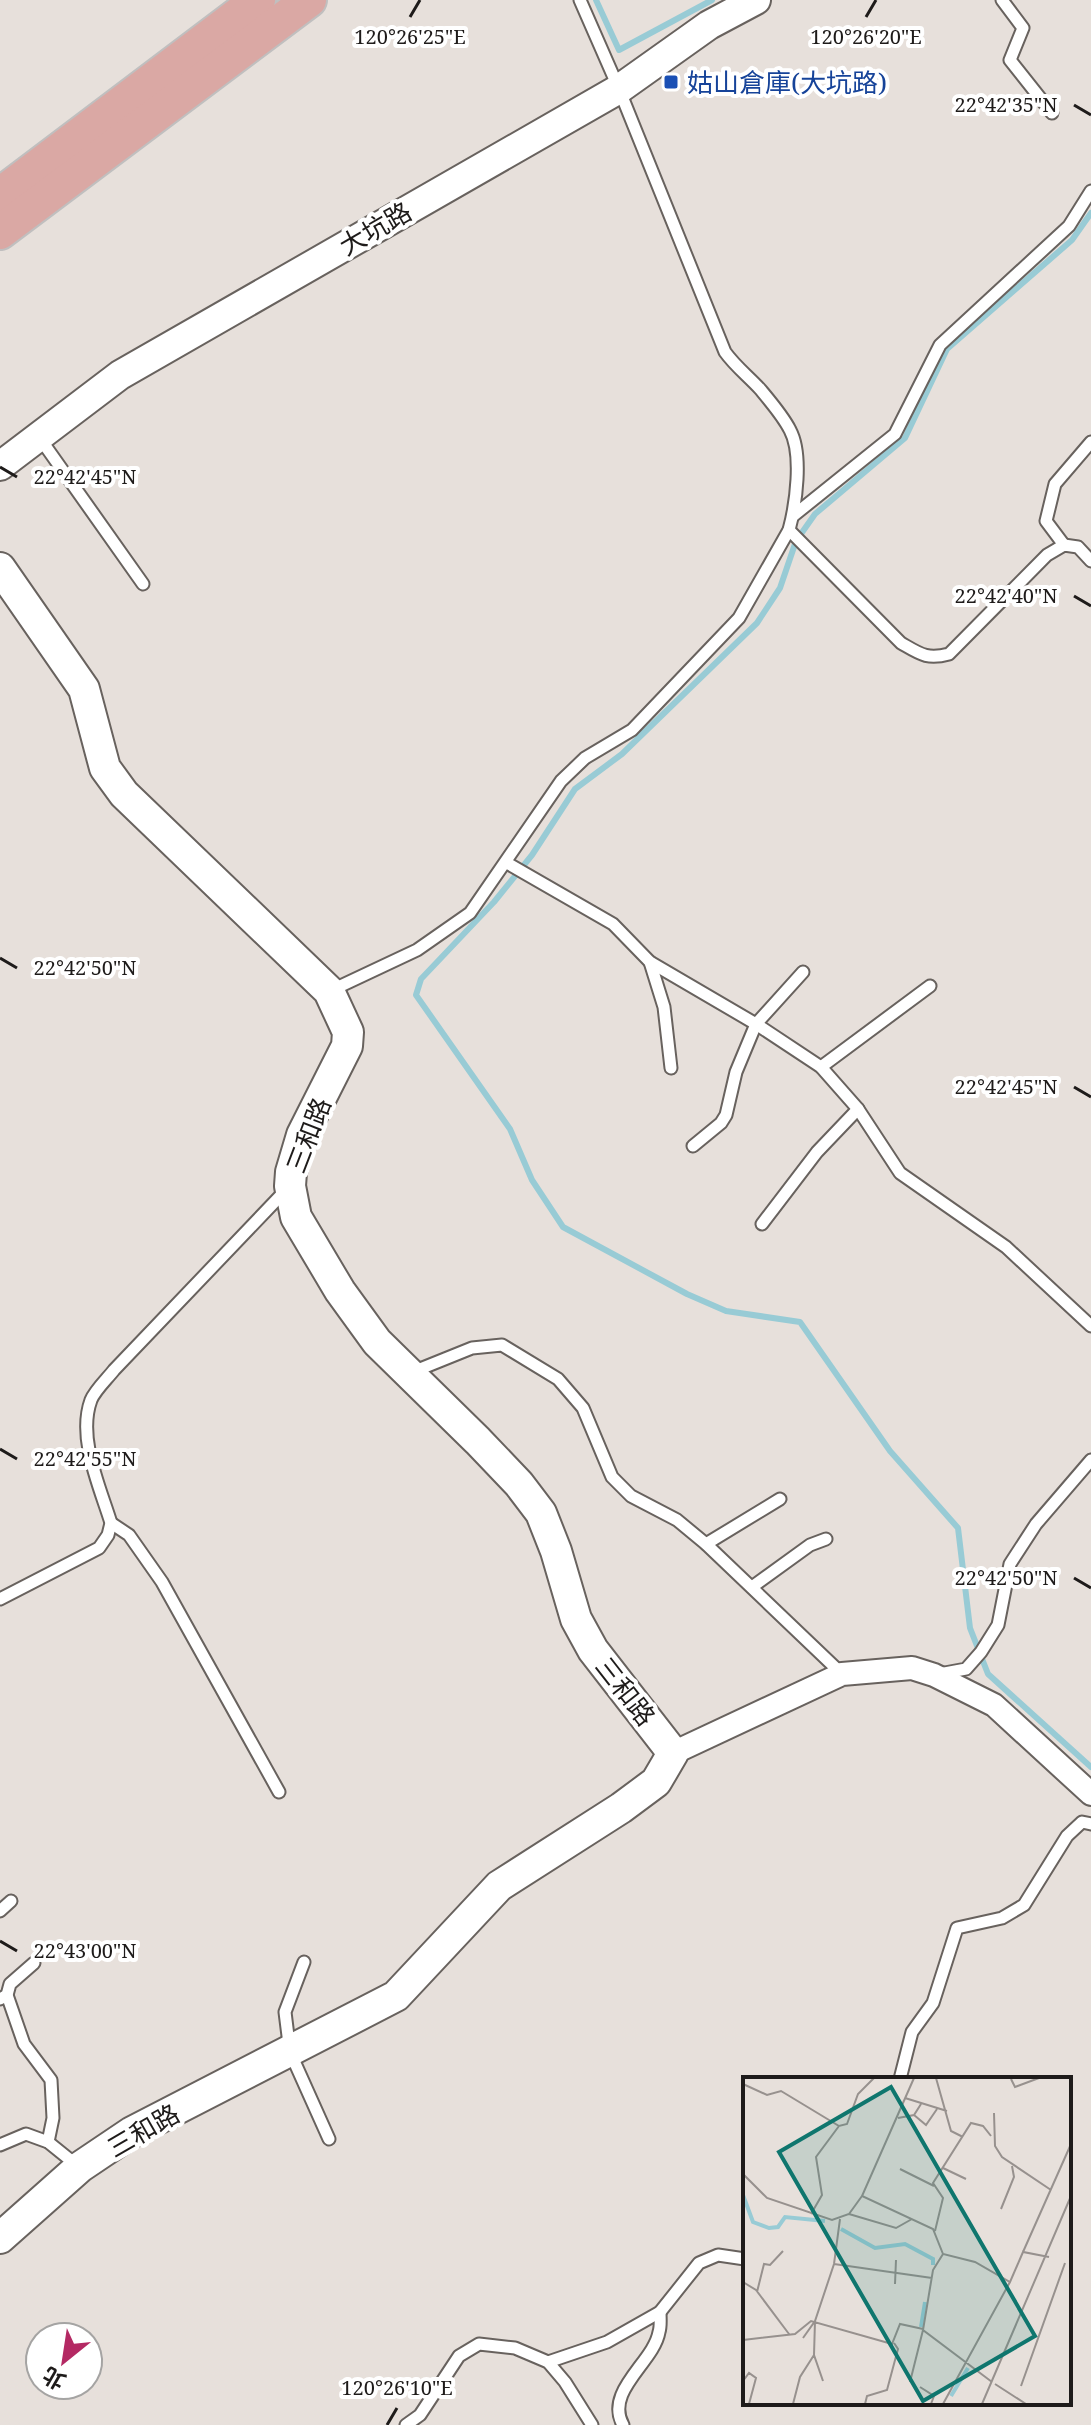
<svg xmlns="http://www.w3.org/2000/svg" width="1091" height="2425" font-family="'Noto Serif','Noto Sans TC',serif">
<rect width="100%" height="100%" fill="#e7e0db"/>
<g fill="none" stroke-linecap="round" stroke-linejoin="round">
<g stroke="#98cbd5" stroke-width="6">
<polyline points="596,0 619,50 712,0"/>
<polyline points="1091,213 1072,240 947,349 905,438 815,514 796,541 780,588 757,623 622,754 575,789 532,855 494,902 421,979 416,995 510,1129 532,1180 563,1227 687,1294 726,1311 800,1322 890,1451 958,1528 970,1628 988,1674 1091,1767"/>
</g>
<defs>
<g id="service">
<polyline points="1002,0 1023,28 1010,60 1052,113"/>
<polyline points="39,437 143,584"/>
<polyline points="793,516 895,434 940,345 1069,226 1091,191"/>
<path d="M789 530 901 643C920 654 927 660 949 654L1047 555 1064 545 1078 547 1091 561"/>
<polyline points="1064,545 1046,521 1055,484 1091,442"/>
<polyline points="507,863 613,924 650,962 756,1024 821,1067 858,1109 900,1173 1006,1247 1091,1326"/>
<polyline points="650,962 664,1007 671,1068"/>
<path d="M332 990 417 950 470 913 561 781 585 758 632 730 739 618 789 530C796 504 803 454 790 430 783 416 770 401 760 389 748 376 735 366 725 352L619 89 580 0"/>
<polyline points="821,1067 930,986"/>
<polyline points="693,1146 721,1123 726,1115 736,1072 756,1024 803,972"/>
<polyline points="762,1224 817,1152 858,1109"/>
<polyline points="410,1373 472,1348 502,1345 558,1379 583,1408 612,1477 631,1496 677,1520 706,1544 842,1674"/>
<polyline points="111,1523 129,1535 162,1582 279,1792"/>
<polyline points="706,1544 780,1499"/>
<polyline points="752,1587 810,1545 826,1539"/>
<path d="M0 1599 99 1548 108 1535 111 1523C100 1487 77 1438 91 1400 95 1390 107 1379 114 1370L285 1191"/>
<polyline points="939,1674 966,1669 981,1652 998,1625 1010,1564 1036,1524 1091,1460"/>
<polyline points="0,1911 11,1901"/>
<polyline points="304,1962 285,2012 290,2052 329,2139"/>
<polyline points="7,1995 24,2044 51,2080 53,2118 48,2142"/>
<polyline points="0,1999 7,1995 10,1984 34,1963"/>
<polyline points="900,2079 912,2032 933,2003 957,1928 1002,1918 1024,1905 1067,1836 1082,1822 1091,1824"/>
<polyline points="0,2145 26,2134 48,2142 79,2167"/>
<polyline points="548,2362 607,2342 660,2312 699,2263 718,2255 745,2259"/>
<polyline points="406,2425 420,2415 459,2356 479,2344 515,2348 548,2362 565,2382 592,2425"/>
<path d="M623 2425C604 2391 654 2362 659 2332 661 2326 660 2318 660 2312"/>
</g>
<polyline id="minor" points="673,1753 842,1674 912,1668 934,1675 994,1705 1091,1794"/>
<polyline id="tertiary" points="0,466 120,375 619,89 709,25 756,0"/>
<polyline id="secondary" points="0,568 84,689 105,768 124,794 329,991 348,1032 347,1046 302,1135 291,1172 290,1186 296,1217 340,1291 377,1342 478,1441 519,1484 541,1513 556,1551 576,1619 593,1650 673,1753 656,1782 621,1808 499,1886 396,1996 132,2132 80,2167 0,2238"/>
<g id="primary">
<polyline points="0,195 258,0"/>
<polyline points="0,232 309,0"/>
</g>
</defs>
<use href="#service" stroke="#68625e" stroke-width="15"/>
<use href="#minor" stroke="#68625e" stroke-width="26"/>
<use href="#tertiary" stroke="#68625e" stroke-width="32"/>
<use href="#secondary" stroke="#68625e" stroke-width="34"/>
<use href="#primary" stroke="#c0bfbf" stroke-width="38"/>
<use href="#service" stroke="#fff" stroke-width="11"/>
<use href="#minor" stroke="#fff" stroke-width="22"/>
<use href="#tertiary" stroke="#fff" stroke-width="28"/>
<use href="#secondary" stroke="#fff" stroke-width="30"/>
<use href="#primary" stroke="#daa8a4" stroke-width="34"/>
</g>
<path fill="none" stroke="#1e1b1a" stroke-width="3" d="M410 17 420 0M866 17 876 0M1074 105 1091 115M0 467 17 477M1074 596 1091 606M0 958 17 968M1074 1087 1091 1097M0 1449 17 1459M1074 1578 1091 1588M0 1941 17 1951M387 2425 397 2408"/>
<rect fill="#1a4fb4" stroke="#fff" stroke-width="3" x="663" y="74" width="16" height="16" rx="4"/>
<g text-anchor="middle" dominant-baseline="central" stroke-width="8" stroke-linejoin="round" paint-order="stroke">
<g font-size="26" fill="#164399" stroke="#fff" text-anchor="start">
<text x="687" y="82">姑山倉庫(大坑路)</text>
</g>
<g font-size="26" fill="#1e1b1a" stroke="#fff">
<text transform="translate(375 228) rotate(-30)">大坑路</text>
<text transform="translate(308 1135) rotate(-69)">三和路</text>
<text transform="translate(626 1691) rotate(52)">三和路</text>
<text transform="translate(143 2130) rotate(-30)">三和路</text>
</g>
</g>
<g transform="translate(743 2077)">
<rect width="328" height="328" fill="#e7e0db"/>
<path fill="none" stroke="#98cbd5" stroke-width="4" d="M0 118 10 145 26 151 35 150 42 140 82 144M98 152 132 171 162 167 190 182V188M178 250 182 225M208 319 225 291"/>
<path fill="none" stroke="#97918e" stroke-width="2" d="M171 1 119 119 190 152 200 177 232 185 267 205 280 175 306 180M193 1 208 54 220 60M268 2 272 10 296 1M0 7 24 18 38 14 96 49 104 47 115 17 131 1M162 21 204 34M251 36 252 69 259 80 308 113M171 38 183 48 194 32M155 41 171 38 178 27M200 91 223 102M157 92 191 109M0 97 24 121 89 143 106 137 119 119M258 132 271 100 269 89M68 137 79 118 73 80 96 49M106 137 153 151 169 142M192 154 200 121 190 106 228 46 240 49 248 59M280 175 328 67M200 177 190 193 180 253 249 305M91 187 189 201M0 205 13 213 46 257M152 207 153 183M14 215 21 187 27 188 40 174M72 244 71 278 80 304M60 261 72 244 91 187 97 142M0 263 52 257 68 244 149 267 157 247 180 252M0 304 6 296 13 301 6 327M167 305 180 253M252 307 283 327M278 309 322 186M177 310 191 319 188 327M50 327 57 300 71 278M122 327 124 319 144 313 155 272 151 266M200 327 267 205M239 327 328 119"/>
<path fill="#0f766e" fill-opacity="0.15" stroke="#0f766e" stroke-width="4" d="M148 10 292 259 180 324 36 75Z"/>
<rect width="328" height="328" fill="none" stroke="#1e1b1a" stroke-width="4"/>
</g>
<g font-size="20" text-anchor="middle" fill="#1e1b1a" stroke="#fff" stroke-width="8" stroke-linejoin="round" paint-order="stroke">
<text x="866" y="44">120°26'20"E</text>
<text x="410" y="44">120°26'25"E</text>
<text x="1006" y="112">22°42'35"N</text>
<text x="85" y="484">22°42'45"N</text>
<text x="1006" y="603">22°42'40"N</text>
<text x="85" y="975">22°42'50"N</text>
<text x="1006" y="1094">22°42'45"N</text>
<text x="85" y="1466">22°42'55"N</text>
<text x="1006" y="1585">22°42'50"N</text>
<text x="85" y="1958">22°43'00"N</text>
<text x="397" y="2395">120°26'10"E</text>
</g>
<g transform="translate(64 2361) rotate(210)"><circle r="38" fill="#ffffff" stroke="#a5a4a3" stroke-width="2"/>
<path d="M0-6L14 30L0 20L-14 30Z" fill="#b42963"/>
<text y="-12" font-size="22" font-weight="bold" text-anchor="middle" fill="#1e1b1a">北</text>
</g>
</svg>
